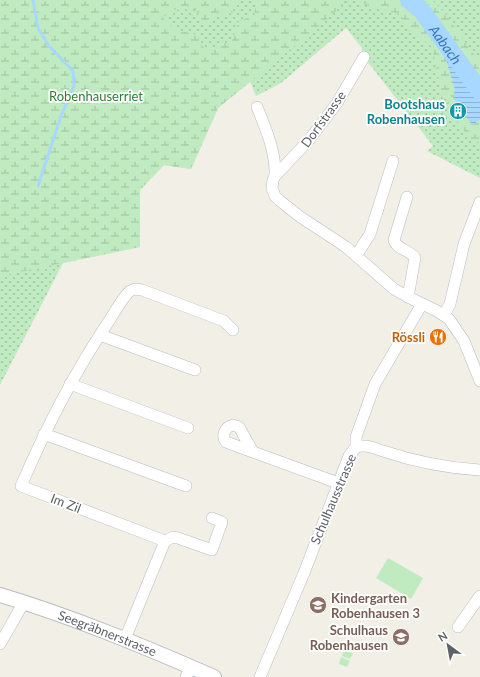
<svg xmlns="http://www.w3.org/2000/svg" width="480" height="677" font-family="Lato,sans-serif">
<defs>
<pattern id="grass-dots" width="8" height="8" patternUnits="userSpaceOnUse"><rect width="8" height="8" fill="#c0ebc1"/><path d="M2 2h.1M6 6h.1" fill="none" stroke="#9fc2a1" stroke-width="1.8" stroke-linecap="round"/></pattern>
<pattern id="wetland-marsh" width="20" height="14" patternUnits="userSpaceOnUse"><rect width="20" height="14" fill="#c0ebc1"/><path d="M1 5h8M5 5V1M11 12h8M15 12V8" fill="none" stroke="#9fc2a1"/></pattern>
<pattern id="water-rules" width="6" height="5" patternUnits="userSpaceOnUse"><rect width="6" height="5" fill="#a8d8ff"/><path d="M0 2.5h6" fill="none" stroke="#8cb3d2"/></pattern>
</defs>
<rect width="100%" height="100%" fill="#f1efe6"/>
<polygon fill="url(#grass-dots)" points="0,0 480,0 480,178 427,151 433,146 364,57 362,48 346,28 281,83 256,96 250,81 218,108 191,169 164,165 140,190 140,247 63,263 0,385"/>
<g fill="url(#wetland-marsh)">
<polygon points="0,0 237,0 232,13 222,15 204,24 195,9 171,10 163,18 174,29 197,35 205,50 232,41 238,22 254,15 257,0 348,0 318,27 218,108 191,169 164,165 140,190 140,247 0,276"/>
<path d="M356 0H432L445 13 480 63V143L470 139 443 101 432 47 408 29 400 14C384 11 370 8 356 0Z"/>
</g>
<g fill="#c0ebc1">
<polygon points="388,558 423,578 411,599 376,578"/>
<polygon points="344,650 353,653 350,659 342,656"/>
<polygon points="341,657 350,661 347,667 339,664"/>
</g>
<polygon fill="url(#water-rules)" points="439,35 480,87 480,120 472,125 453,98 455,90"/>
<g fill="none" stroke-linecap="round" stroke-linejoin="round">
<g stroke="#a8d8ff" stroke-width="3">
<polyline points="33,0 38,28 49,46 73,71 74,86 61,116 38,186"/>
<polyline points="414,4 415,0"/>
</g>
<path stroke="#a8d8ff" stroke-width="18" id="s1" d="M409 0 422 11 480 91"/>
<defs>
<g id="minor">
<polyline points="364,57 337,103 309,140 275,176 273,180 272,188 275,196 279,200 299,216 346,247 394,289 408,297 437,311 449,319 464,341 480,381"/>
<path d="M257 107C266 129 276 152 275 176"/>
<path d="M407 197 394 240C397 250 410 250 415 258L408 297"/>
<polyline points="356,256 370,234 393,161"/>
<polyline points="444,315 450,304 464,244 480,202"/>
<polyline points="100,335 195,370"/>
<polyline points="70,384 188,428"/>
<polyline points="44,434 186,486"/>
<path d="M356 447C365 444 374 448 383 451 416 462 445 468 480 470"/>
<path d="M253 452 226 442C221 435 225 427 233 425L239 427 253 452 338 483"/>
<polyline points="165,541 173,537 178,538 212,550 222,522 212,518"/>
<polyline points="458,627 480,596"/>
<path d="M125 639 165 541 21 486C45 430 73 375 107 324 114 314 121 299 130 291L135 289 142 290 224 321 233 330"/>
<polyline points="0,644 24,602"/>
<polyline points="186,677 191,667"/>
<polyline points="260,677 304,573 349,456 356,447 356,437 375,384 422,304"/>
</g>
<g id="tertiary">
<path id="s2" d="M0 595C73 617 143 646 214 677"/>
</g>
</defs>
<use href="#minor" stroke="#b8bcc1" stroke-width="12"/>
<use href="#tertiary" stroke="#b8bcc1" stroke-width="16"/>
<use href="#minor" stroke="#fff" stroke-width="11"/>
<use href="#tertiary" stroke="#fff" stroke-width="14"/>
</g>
<defs>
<symbol id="building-disc" viewBox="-11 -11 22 22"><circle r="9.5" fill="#0f9aa8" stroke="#fff"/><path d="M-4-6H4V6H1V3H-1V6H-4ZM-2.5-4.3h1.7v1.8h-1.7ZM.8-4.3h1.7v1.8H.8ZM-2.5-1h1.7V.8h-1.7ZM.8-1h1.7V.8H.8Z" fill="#fff"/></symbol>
<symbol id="restaurant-disc" viewBox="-11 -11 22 22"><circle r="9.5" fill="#e8710a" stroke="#fff"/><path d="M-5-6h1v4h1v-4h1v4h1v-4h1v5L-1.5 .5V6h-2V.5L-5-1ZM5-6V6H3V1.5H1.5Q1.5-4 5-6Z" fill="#fff"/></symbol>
<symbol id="school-disc" viewBox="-11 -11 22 22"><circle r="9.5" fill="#8d6e63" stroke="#fff"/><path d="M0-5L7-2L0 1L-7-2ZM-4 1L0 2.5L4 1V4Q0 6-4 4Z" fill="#fff"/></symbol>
</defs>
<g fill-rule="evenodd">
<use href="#building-disc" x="448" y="101" width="20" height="20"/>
<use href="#restaurant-disc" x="428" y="327" width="20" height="20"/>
<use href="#school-disc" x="308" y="595" width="20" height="20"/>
<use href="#school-disc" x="391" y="627" width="20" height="20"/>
</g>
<g text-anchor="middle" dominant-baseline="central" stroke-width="3.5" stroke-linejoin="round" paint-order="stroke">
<g font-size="13" fill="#2a8130" stroke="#fff">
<text x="96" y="96">Robenhauserriet</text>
</g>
<g font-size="13" font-weight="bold" fill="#0d838f" stroke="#fff" text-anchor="end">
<text x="445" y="104">Bootshaus<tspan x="445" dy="15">Robenhausen</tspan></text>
</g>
<g font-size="13" fill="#5d6268" stroke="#fff">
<text transform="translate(323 119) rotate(-54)">Dorfstrasse</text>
<text transform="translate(333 499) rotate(-67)">Schulhausstrasse</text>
<text transform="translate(66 503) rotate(21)">Im Zil</text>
<text stroke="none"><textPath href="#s2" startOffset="114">Seegräbnerstrasse</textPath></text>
</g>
<g font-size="13" font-weight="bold" fill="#c56008" stroke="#fff" text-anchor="end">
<text x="425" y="337">Rössli</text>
</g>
<g font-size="13" font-weight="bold" fill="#785e54" stroke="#fff" text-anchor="start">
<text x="331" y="598">Kindergarten<tspan x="331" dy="15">Robenhausen 3</tspan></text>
<text x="388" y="630" text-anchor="end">Schulhaus<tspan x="388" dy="15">Robenhausen</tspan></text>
</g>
<g font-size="14" font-style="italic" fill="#3877bd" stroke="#fff">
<text stroke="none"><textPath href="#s1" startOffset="58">Aabach</textPath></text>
</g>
</g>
<g transform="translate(448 645) rotate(328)" stroke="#ffffff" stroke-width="3" paint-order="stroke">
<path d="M0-3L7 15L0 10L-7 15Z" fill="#5d6268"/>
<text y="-6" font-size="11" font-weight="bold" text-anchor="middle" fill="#5d6268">N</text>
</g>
</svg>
